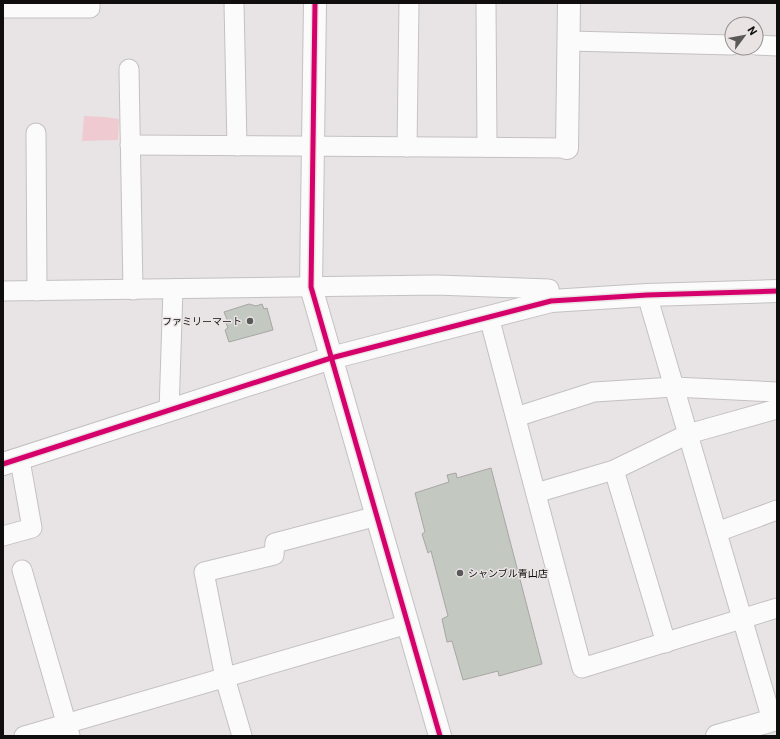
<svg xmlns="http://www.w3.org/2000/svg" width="780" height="739" font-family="Roboto,'Noto Sans JP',sans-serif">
<rect width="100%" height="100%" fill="#e8e4e5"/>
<polygon fill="#efcbd1" points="84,116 105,117 119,119 118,140 82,141"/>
<g fill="#c3c8c0" stroke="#a7a6a5">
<polygon points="249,304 256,306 262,304 264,309 267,308 273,330 229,342 225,330 228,328 226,323 228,322 224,312"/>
<polygon points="491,468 542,664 499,676 498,671 463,680 452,641 447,642 442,619 448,616 431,551 428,553 422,534 425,532 415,493 449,482 447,475 456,473 457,478"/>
</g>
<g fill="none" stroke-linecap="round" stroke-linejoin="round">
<defs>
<g id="minor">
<polyline points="234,3 237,146"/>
<polyline points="486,3 487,147"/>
<polyline points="3,8 90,8 90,3"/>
<polyline points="569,41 732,45"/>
<polyline points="756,45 777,46"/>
<polyline points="129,69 133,290"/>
<polyline points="36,133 37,291"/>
<polyline points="130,145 567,148"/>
<polyline points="407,147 409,3"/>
<polyline points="3,291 436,285 549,289 551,301"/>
<polyline points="647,295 772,720"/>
<polyline points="489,317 582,668 777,608"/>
<polyline points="169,411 173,289"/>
<polyline points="516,417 594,392 674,387 777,392"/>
<polyline points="536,493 614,470"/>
<polyline points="717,532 777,510"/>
<polyline points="3,536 32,528 21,466"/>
<polyline points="22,570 70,736"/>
<polyline points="666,643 614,470 688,434 777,409"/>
<polyline points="24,736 408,624"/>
<polyline points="242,736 225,678 204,572 274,555 275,543 377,516"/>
</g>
<g id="tertiary">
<polyline points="315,3 311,287 440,736"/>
<polyline points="567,148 569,3"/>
<polyline points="3,464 331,358 551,301 647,295 777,291"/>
<polyline points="717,736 777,719"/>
</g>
</defs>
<use href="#minor" stroke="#c4c1c1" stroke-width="21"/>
<use href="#tertiary" stroke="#c4c1c1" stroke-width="24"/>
<use href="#minor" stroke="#fcfbfb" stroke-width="19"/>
<use href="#tertiary" stroke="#fcfbfb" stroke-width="22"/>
<defs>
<g id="cycleway">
<polyline points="315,3 311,287 440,736"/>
<polyline points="3,464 331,358 551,301 647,295 777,291"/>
</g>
</defs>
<use href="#cycleway" stroke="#e9e3e4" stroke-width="8"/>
<use href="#cycleway" stroke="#d6006c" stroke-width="5"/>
</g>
<g fill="#5b5859" stroke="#e9e3e4" stroke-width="1.5">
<circle cx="250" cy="321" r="4"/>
<circle cx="460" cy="573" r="4"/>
</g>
<g text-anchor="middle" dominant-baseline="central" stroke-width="3" stroke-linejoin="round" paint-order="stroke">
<g font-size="10" fill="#0f0d0d" stroke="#e9e3e4" text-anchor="end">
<text x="242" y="321">ファミリーマート</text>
<text x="468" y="573" text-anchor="start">シャンブル青山店</text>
</g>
</g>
<rect width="780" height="739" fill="none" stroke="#0f0d0d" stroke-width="8"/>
<g transform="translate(744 36) rotate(58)"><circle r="19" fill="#e9e3e4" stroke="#928d8e"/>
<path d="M0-3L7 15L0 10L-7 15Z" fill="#5b5859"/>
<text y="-6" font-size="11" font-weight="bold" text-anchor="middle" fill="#0f0d0d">N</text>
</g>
</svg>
